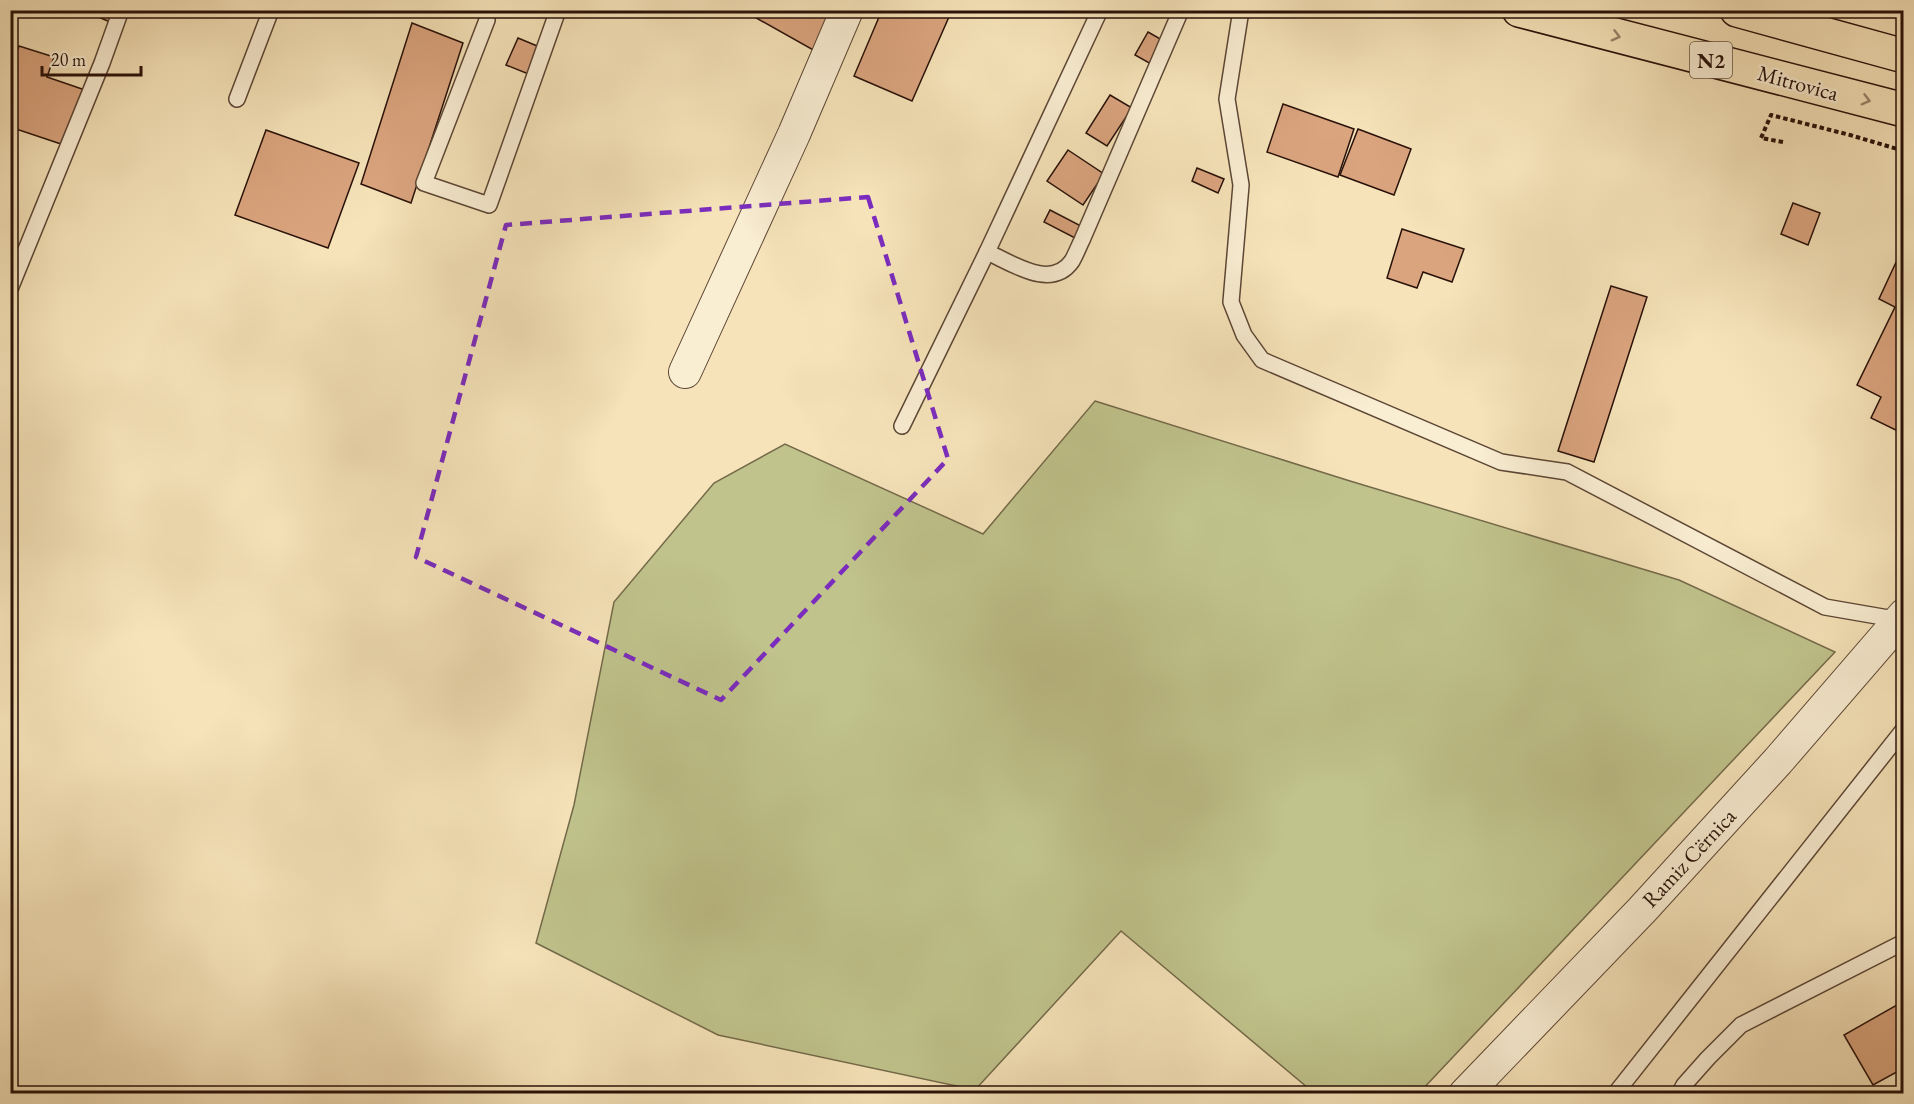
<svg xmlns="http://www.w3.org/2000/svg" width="1914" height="1104" font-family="'EB Garamond',serif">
<rect width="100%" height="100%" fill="#f6e3b9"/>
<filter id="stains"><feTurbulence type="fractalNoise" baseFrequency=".00333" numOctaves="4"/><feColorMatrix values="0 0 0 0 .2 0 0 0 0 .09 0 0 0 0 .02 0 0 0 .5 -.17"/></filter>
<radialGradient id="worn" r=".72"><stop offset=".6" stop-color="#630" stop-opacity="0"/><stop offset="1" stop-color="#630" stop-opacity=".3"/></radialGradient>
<polygon fill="#c0c38c" stroke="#746a4a" stroke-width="1.5" points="1095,401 1350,481 1679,580 1835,652 1419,1093 1314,1093 1121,931 975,1090 718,1035 536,943 574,805 614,602 714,483 785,444 983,534"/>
<g fill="#daa47e" stroke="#281109" stroke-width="1.5">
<polygon points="82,10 115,10 110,22"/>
<polygon points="742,10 836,10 815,51"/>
<polygon points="882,10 952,10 912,101 854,76"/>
<polygon points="412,23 463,43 411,203 361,184"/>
<polygon points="1148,32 1164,41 1151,64 1135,55"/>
<polygon points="518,38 542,48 531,75 506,65"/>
<polygon points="19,46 54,57 47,77 85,90 67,146 10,127 10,71"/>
<polygon points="1110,95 1132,108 1107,146 1086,133"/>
<polygon points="1283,104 1354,129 1338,177 1267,152"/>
<polygon points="1358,129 1411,149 1394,195 1340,175"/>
<polygon points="266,130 359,163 328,248 235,215"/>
<polygon points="1068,150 1104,174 1083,205 1047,181"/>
<polygon points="1197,168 1224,179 1218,193 1192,181"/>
<polygon points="1793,203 1820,213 1808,245 1781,234"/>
<polygon points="1050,210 1081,226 1075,238 1044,222"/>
<polygon points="1402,229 1464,249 1452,282 1423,272 1417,288 1387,278"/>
<polygon points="1898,258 1904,261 1904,434 1871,418 1881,397 1857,385 1895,307 1879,299"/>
<polygon points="1611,286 1647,297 1594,462 1558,451"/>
<polygon points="1904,1001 1904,1068 1873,1085 1844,1035"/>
</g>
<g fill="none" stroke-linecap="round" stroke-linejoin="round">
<defs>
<g id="lane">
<path d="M1100 10 987 252C1012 263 1051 291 1072 261 1076 254 1079 246 1082 240L1181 10"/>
<polyline points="1241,10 1227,99 1241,185 1231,302 1244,335 1262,360 1501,462 1567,472 1825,607 1900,620"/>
<polyline points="487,20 424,183 489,205 558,10"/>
<polyline points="237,99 271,10"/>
<polyline points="10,289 102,63 121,10"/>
<polyline points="902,426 987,252"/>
<polyline points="1615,1094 1904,729"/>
<polyline points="1679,1094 1684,1085 1708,1058 1741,1025 1904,942"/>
</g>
<g id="street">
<polyline points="685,372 794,134 847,10"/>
<polyline points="1465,1094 1642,910 1778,761 1904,615"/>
</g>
<g id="highway">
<polyline points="1519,10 1904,110"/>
<polyline points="1737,10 1904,56"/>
</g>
</defs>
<use href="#lane" stroke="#5c4635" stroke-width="18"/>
<use href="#street" stroke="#5c4635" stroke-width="34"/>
<use href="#highway" stroke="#281109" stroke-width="36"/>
<polyline stroke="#281109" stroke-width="4" stroke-dasharray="4.5 3" stroke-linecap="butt" points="1783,142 1761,138 1771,115 1850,135 1904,151"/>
<use href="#lane" stroke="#f9edd2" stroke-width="15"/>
<use href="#street" stroke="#f9edd2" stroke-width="32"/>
<use href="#highway" stroke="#f6e3b9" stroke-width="33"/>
</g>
<defs><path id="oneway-chevron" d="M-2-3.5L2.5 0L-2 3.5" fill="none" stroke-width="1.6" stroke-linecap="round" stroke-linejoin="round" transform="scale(1.5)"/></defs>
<g stroke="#99846a">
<use href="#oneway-chevron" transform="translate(1616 36) rotate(15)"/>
<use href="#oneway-chevron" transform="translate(1866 100) rotate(15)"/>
</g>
<path fill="none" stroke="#7b2cbf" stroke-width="4.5" stroke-dasharray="12 8" stroke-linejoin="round" d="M868 197 948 459 721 700 416 557 506 225Z"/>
<g text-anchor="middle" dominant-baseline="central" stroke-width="4.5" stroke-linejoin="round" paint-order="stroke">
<rect fill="#f9edd2" stroke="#675345" stroke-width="1.5" x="1690" y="42" width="42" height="36" rx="4.5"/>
<g font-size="21" font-weight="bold" fill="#281109">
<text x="1711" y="60">N2</text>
</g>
<g font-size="22" fill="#281109" stroke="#f9edd2">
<text transform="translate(1798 83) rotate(15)">Mitrovica</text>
<text transform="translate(1689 858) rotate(-47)">Ramiz Cërnica</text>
</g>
</g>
<rect width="1914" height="1104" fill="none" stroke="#f6e3b9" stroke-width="36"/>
<rect x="12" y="12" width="1890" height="1080" fill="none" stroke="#281109" stroke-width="3"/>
<rect x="18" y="18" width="1878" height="1068" fill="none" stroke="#281109" stroke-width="1.5"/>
<path d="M42 66v9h99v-9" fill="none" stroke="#281109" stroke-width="3"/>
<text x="51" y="66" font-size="18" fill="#281109" stroke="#f9edd2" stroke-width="4.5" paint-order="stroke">20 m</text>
<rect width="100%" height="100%" filter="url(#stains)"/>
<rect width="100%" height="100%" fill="url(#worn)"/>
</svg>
